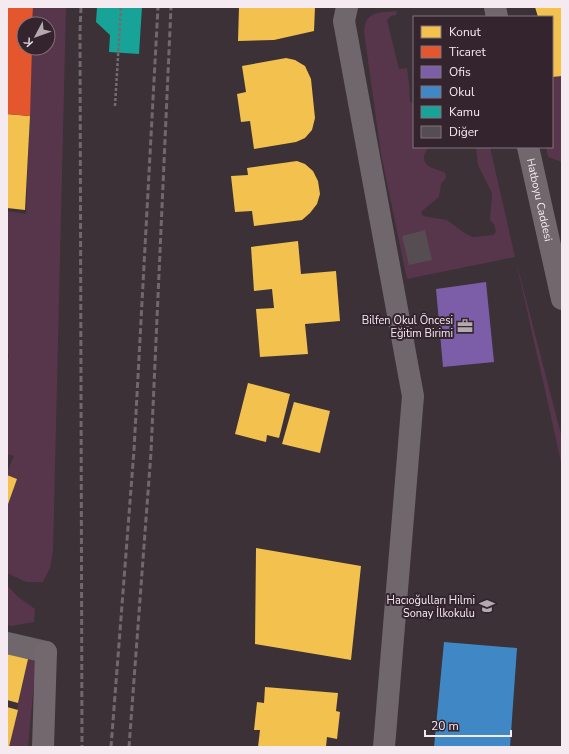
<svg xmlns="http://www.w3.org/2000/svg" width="569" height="754" font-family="'Nunito Sans',sans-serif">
<rect width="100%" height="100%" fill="#3b3137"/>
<g fill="#57364b">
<polygon points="33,7 66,7 53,551 50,568 43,582 26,582 7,573 7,507 17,479 7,475 7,472 14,456 7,454 7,363 9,355 7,354 7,211 26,214 32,48 48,48 48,24 32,24"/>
<path d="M397 11 396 15 391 16 387 20 399 69 407 68 409 84 410 101 414 105V147H428C427 150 425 153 424 156 423 169 437 168 445 173L446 178 441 184 439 197 421 212 423 216 447 220 466 234 473 237 493 235 496 232 494 224 490 220 492 193 478 165 476 147H490L515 257 562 438V466L515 257 407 279 381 154 364 32C365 10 380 13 397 11Z"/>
<polygon points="562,76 562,162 548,157 546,147 552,147 552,77"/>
<polygon points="7,585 18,597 35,609 34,622 11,626 7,625"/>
<polygon points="28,659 36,661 28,747 9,747"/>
</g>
<g fill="#f2c14e">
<polygon points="239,7 315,7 314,31 274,40 238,41"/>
<polygon points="535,7 562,7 562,76 552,77 552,17 538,17"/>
<polygon points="286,58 295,60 305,66 311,79 315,118 312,130 305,138 296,142 254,149 250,121 241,122 237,94 246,92 242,66"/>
<polygon points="7,114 30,116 25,210 7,208"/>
<polygon points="297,161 305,164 313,171 318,181 320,194 317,204 310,213 302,220 254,226 252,211 235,212 231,176 248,175 247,168"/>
<polygon points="298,241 301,274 336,271 340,321 305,324 308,354 260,357 256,309 274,308 272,289 254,291 251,247"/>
<polygon points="248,383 290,394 279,438 267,435 266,442 235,434"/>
<polygon points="294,402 330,411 320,453 282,444"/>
<polygon points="7,475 17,479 7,507"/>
<polygon points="256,548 361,566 351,660 255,644"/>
<polygon points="7,653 28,659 18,703 7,700"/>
<polygon points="265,687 338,693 336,711 340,712 337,739 327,737 326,747 258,747 260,730 254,730 257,702 264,703"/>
<polygon points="7,707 18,710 9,747 7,747"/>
</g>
<polygon fill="#e4572e" points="7,7 33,7 32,24 24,24 24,48 32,48 30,116 7,114"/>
<polygon fill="#7b5ea7" points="486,282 494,362 443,367 436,289"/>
<polygon fill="#3f88c5" points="444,642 517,648 510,747 434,747"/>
<polygon fill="#17a398" points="97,7 142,7 139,54 109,52 110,35 96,22"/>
<polygon fill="#554d52" points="425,230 432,260 409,265 402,236"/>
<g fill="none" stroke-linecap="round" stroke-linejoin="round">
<polyline stroke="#746c71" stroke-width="2.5" stroke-dasharray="3 2" stroke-linecap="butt" points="115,106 121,7"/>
<g stroke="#70676d" stroke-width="22">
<polyline points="347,7 344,21 413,396 384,747"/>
<polyline points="7,643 46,652"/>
</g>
<polyline stroke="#72686e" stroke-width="22" points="43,747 46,652"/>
<g stroke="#72676d" stroke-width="22">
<polyline points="495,7 497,17"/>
<path id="s1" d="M528 147 562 299"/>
</g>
<g stroke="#71686e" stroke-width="3" stroke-dasharray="6 3" stroke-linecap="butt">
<polyline points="81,7 80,31 82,747"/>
<polyline points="111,747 134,450 158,7"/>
<polyline points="129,747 151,452 171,7"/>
</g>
</g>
<defs>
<symbol id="office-bare" viewBox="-9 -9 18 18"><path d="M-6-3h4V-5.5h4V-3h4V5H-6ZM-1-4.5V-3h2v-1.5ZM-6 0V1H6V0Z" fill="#b5a9b0" stroke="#34242e" stroke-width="2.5" paint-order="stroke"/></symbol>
<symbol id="school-bare" viewBox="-9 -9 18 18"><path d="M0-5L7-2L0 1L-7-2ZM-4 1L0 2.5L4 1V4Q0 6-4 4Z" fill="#b5a9b0" stroke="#34242e" stroke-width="2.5" paint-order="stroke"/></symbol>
</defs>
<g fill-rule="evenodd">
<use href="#office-bare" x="454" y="315" width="22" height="22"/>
<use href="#school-bare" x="476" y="595" width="22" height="22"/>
</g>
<g text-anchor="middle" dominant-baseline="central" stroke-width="4" stroke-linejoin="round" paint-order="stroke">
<g font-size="11" fill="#f6eaf1" stroke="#34242e">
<text stroke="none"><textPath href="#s1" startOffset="54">Hatboyu Caddesi</textPath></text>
</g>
<g font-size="11" fill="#f6eaf1" stroke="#34242e" text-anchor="end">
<text x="453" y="320">Bilfen Okul Öncesi<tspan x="453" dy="13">Eğitim Birimi</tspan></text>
<text x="475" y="600">Hacıoğulları Hilmi<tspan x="475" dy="13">Sonay İlkokulu</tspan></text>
</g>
</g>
<rect width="569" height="754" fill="none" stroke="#f6eaf1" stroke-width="16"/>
<rect x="413" y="16" width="140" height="132" fill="#34242e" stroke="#82737c"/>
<rect x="421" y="26" width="20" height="12" fill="#f2c14e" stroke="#82737c"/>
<text x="449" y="36" font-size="12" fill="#f6eaf1">Konut</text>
<rect x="421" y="46" width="20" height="12" fill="#e4572e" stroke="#82737c"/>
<text x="449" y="56" font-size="12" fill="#f6eaf1">Ticaret</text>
<rect x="421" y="66" width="20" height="12" fill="#7b5ea7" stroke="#82737c"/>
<text x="449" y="76" font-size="12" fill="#f6eaf1">Ofis</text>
<rect x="421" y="86" width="20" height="12" fill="#3f88c5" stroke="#82737c"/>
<text x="449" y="96" font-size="12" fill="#f6eaf1">Okul</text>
<rect x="421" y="106" width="20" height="12" fill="#17a398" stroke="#82737c"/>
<text x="449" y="116" font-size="12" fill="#f6eaf1">Kamu</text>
<rect x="421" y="126" width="20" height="12" fill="#554d52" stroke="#82737c"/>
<text x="449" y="136" font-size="12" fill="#f6eaf1">Diğer</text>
<g transform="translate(36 36) rotate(229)"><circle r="19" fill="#34242e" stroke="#82737c"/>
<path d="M0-3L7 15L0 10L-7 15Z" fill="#b5a9b0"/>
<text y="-6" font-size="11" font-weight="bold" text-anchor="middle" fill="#f6eaf1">K</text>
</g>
<path d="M425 730v6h86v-6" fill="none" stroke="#f6eaf1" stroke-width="2"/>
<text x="431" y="730" font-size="12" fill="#f6eaf1" stroke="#34242e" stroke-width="3" paint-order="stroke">20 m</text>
</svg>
